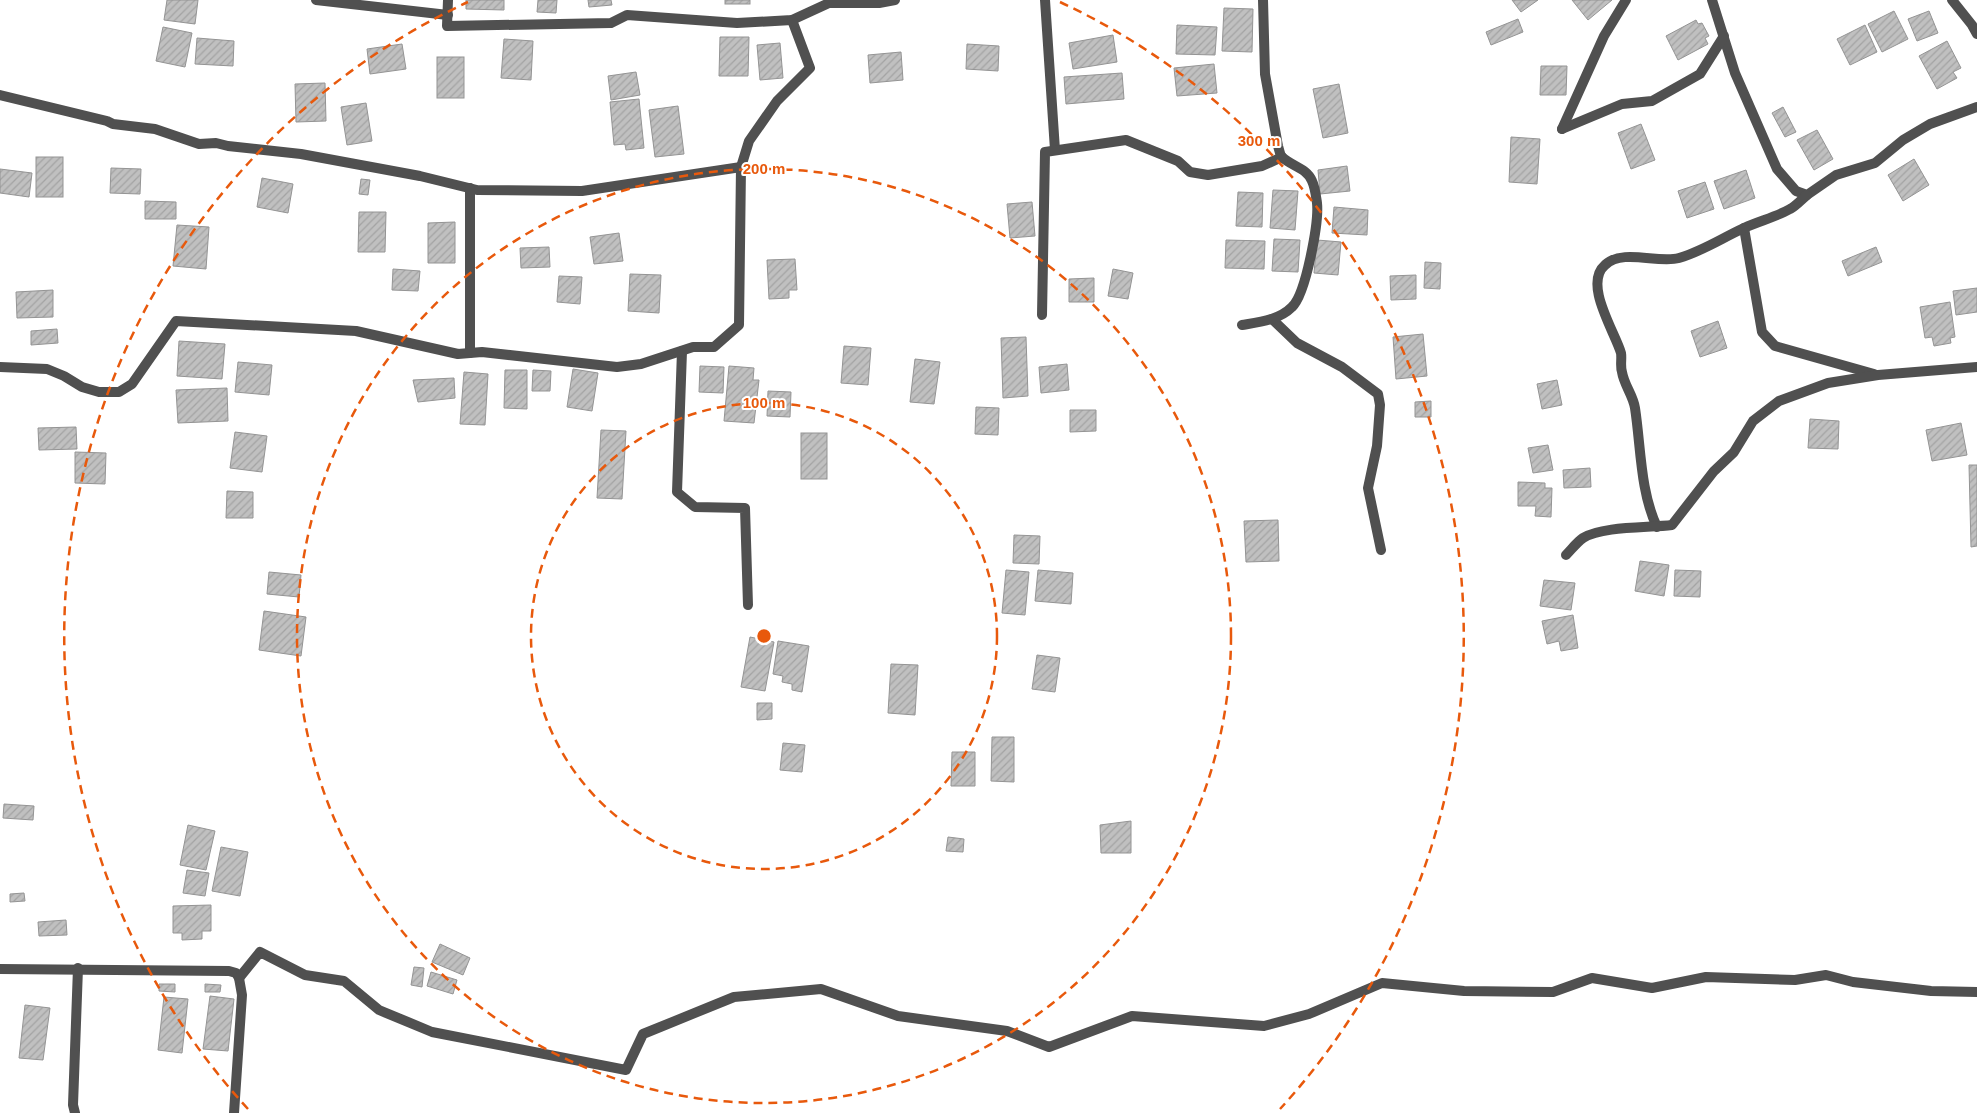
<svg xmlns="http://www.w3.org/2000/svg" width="1977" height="1113" font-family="Helvetica,sans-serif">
<defs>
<pattern id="building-hatch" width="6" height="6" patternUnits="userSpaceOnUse" patternTransform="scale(1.25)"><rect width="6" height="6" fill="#c0c0c0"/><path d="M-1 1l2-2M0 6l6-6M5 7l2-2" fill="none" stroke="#a3a3a3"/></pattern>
</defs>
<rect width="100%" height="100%" fill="#fff"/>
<g fill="url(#building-hatch)" stroke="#949494">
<polygon points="167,0 198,0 195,24 164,20"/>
<polygon points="466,0 504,0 504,10 466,9"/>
<polygon points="538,0 557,0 556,13 537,12"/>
<polygon points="588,0 611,0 612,5 589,7"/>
<rect x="725" y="0" width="25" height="4"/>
<polygon points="1512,0 1538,0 1521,12"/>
<polygon points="1572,0 1612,0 1588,20"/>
<polygon points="1224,8 1253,9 1252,52 1222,51"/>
<polygon points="1894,11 1908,39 1882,52 1868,24"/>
<polygon points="1929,11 1938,33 1917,41 1908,19"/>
<polygon points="1518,19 1523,32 1491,45 1486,32"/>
<polygon points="1696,20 1698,24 1702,23 1709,36 1705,38 1708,44 1678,60 1666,36"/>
<polygon points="1177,25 1217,27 1215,55 1176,54"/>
<polygon points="1865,25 1877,52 1850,65 1837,39"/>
<polygon points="163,27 192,33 185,67 156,61"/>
<polygon points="1113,35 1117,62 1073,69 1069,43"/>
<polygon points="720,37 749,37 748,76 719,76"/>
<polygon points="197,38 234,41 233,66 195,64"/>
<polygon points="504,39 533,41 531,80 501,78"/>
<polygon points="1947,41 1961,68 1953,72 1957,78 1937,89 1919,56"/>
<polygon points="780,43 783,78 760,80 757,45"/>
<polygon points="402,44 406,69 370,74 367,49"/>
<polygon points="967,44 999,46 998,71 966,69"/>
<polygon points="901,52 903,80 870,83 868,55"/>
<rect x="437" y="57" width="27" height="41"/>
<polygon points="1214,64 1217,93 1177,96 1174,68"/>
<polygon points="1541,66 1567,66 1566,95 1540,95"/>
<polygon points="636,72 640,95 611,100 608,76"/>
<polygon points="1122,73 1124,99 1066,104 1064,77"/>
<polygon points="325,83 326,121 296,122 295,84"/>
<polygon points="1339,84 1348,133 1323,138 1313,89"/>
<polygon points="639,99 644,148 626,150 625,144 614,145 610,102"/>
<polygon points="366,103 372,141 347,145 341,107"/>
<polygon points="678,106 684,154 655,157 649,110"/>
<polygon points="1783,107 1796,132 1785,137 1772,113"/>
<polygon points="1641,124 1655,160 1631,169 1618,133"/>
<polygon points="1817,130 1833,159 1814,170 1797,140"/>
<polygon points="1511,137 1540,139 1537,184 1509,182"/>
<rect x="36" y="157" width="27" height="40"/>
<polygon points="1914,159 1929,185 1903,201 1888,175"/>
<polygon points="1347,166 1350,191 1320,194 1318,170"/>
<polygon points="111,168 141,169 140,194 110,193"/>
<polygon points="0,169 32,173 29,197 0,193"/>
<polygon points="1746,170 1755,198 1724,209 1714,181"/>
<polygon points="262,178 293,184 288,213 257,207"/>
<polygon points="361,179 370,180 368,195 359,194"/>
<polygon points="1705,182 1714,209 1687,218 1678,191"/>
<polygon points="1273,190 1298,191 1295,230 1270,228"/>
<polygon points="1238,192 1263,193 1262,227 1236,226"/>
<polygon points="145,201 176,202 176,219 145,219"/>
<polygon points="1032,202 1035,236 1010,238 1007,204"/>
<polygon points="1334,207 1368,210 1367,235 1332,233"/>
<polygon points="359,212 386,212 385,252 358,252"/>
<polygon points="455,222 455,263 428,263 428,223"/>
<polygon points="177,225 209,227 206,269 173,266"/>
<polygon points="619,233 623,261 594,264 590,237"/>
<polygon points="1274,239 1300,240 1298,272 1272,271"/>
<polygon points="1226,240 1265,241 1264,269 1225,268"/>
<polygon points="1317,240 1341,242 1338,275 1314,273"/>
<polygon points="549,247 550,267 521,268 520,248"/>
<polygon points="1876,247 1882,262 1848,276 1842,261"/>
<polygon points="795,259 797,290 789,290 789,298 769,299 767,260"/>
<polygon points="1425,262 1441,263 1440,289 1424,288"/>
<polygon points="393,269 420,271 418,291 392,290"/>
<polygon points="1113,269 1133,273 1128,299 1108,296"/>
<polygon points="630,274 661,275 659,313 628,311"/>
<polygon points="1416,275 1416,299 1391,300 1390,276"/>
<polygon points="559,276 582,277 580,304 557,302"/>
<polygon points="1094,278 1094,302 1069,302 1069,279"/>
<polygon points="1977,288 1977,312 1956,315 1953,291"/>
<polygon points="53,290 53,317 17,318 16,292"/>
<polygon points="1950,302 1955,337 1950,338 1951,343 1934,346 1932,337 1925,338 1920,307"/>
<polygon points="1718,321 1727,348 1700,357 1691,331"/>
<polygon points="57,329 58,343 31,345 31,331"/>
<polygon points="1423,334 1427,376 1396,379 1393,337"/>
<polygon points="1026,337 1028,396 1003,398 1001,338"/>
<polygon points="179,341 225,344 222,379 177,376"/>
<polygon points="844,346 871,348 868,385 841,383"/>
<polygon points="915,359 940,362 934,404 910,402"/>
<polygon points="238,362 272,365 269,395 235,392"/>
<polygon points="1067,364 1069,390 1041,393 1039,367"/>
<polygon points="700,366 724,367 723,393 699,392"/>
<polygon points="729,366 754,368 753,380 759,380 754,423 724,421"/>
<polygon points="573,369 598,373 592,411 567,407"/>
<polygon points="505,370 527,370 527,409 504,408"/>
<polygon points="533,370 551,371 550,391 532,391"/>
<polygon points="464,372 488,374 485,425 460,424"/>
<polygon points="454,378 455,398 418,402 413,380"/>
<polygon points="1557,380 1562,405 1542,409 1537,384"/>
<polygon points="227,388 228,421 178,423 176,390"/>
<polygon points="768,391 791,392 790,417 767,416"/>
<polygon points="1431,401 1431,417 1415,417 1415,402"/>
<polygon points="976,407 999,408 998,435 975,434"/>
<polygon points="1070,410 1096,410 1096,431 1070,432"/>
<polygon points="1810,419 1839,421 1838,449 1808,448"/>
<polygon points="1961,423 1967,455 1932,461 1926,430"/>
<polygon points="76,427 77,449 39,450 38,428"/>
<polygon points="601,430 626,431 622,499 597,498"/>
<polygon points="235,432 267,436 262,472 230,468"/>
<rect x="801" y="433" width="26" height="46"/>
<polygon points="1548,445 1553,470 1533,473 1528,448"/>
<polygon points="75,452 106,453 105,484 75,483"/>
<polygon points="1969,465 1977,465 1977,546 1971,547"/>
<polygon points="1590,468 1591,487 1564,488 1563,470"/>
<polygon points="1518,482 1545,483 1545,488 1552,488 1551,517 1535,516 1536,506 1518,506"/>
<polygon points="227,491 253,492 253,518 226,518"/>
<polygon points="1278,520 1279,561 1246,562 1244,521"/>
<polygon points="1014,535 1040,536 1039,564 1013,563"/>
<polygon points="1640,561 1669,565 1664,596 1635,591"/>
<polygon points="1006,570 1029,572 1025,615 1002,613"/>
<polygon points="1038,570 1073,573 1071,604 1035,601"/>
<polygon points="1675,570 1701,571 1700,597 1674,596"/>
<polygon points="269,572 301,575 299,597 267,594"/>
<polygon points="1544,580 1575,583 1571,610 1540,606"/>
<polygon points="264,611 306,617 301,656 259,650"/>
<polygon points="1573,615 1578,648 1561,651 1559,641 1547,644 1542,621"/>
<polygon points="750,637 774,642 765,691 741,687"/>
<polygon points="778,641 809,646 802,692 792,690 792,684 782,682 783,676 773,674"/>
<polygon points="1037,655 1060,658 1055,692 1032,689"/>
<polygon points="891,664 918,665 915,715 888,713"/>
<polygon points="757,703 772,703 772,719 757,720"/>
<polygon points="992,737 1014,737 1014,782 991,781"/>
<polygon points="783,743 805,745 802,772 780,770"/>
<polygon points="952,752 975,752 975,786 951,786"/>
<polygon points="4,804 34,806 33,820 3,818"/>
<polygon points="1131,821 1131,853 1101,853 1100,825"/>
<polygon points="188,825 215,831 206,870 180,865"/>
<polygon points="948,837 964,839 963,852 946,851"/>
<polygon points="221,847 248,852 240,896 212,891"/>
<polygon points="187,870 209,873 205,896 183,893"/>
<polygon points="24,893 25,901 10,902 10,894"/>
<polygon points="211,905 211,931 202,931 202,939 182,940 182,933 173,933 173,906"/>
<polygon points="66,920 67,935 39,936 38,922"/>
<polygon points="440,944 470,958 463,975 432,962"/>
<polygon points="414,967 424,968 422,987 411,985"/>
<polygon points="431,972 457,980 453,994 427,986"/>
<polygon points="159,984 175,984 175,992 159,991"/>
<polygon points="205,984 221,985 220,992 205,992"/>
<polygon points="210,996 234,999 228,1051 203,1049"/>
<polygon points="164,997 188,999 182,1053 158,1050"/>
<polygon points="25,1005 50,1008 43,1060 19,1058"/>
</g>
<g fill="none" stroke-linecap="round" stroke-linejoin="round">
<g stroke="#505050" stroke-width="10">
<polyline points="316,0 448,15"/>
<polyline points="448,0 447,26 611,23 627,15 737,23 792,20 829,3 879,3 895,0"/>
<polyline points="1045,0 1055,150"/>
<polyline points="1712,0 1735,73 1777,169 1796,191 1807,195 1836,175 1875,163 1903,140 1930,124 1977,107"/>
<polyline points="1952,0 1972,25 1977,34"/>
<polyline points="0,95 107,121 113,124 155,129 199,144 216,143 228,146 301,154 420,176 477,190 582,191 741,167"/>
<polyline points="1562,129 1622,104 1652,101 1700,74 1724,36"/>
<polyline points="1562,129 1604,36 1626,0"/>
<polyline points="470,188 470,353"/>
<polyline points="1744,228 1762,332 1775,346 1874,374"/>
<polyline points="1042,315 1045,152 1126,140 1178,161 1190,172 1208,175 1262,166 1282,157"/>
<polyline points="1272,319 1297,343 1342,367 1378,394 1380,405 1377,446 1368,488 1381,550"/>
<path d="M1242 325C1260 322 1279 320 1292 307 1306 294 1319 222 1317 203 1316 196 1315 187 1312 181 1307 168 1291 166 1282 157 1280 155 1279 149 1278 146L1265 74 1263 0"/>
<polyline points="682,351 677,492 695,507 745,508 748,605"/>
<polyline points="0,367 47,369 64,376 82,387 99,392 119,392 132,384 176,321 356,331 458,354 482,352 617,367 641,364 693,347 714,347 739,325 741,167 749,141 777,101 810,68 792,20"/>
<path d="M1657 527C1640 491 1641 447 1635 408 1633 395 1624 385 1622 372 1620 366 1622 359 1621 353 1615 332 1583 284 1605 265 1623 248 1658 264 1679 258 1703 251 1722 238 1744 228 1759 221 1776 217 1790 209 1796 206 1802 199 1807 195"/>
<path d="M1566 555C1571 550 1577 542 1583 538 1602 526 1648 528 1672 525L1714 471 1734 452 1753 421 1779 401 1828 383 1878 375 1977 367"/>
<polyline points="0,969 229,971 236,973 239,978 242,995 234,1113"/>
<polyline points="239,978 260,952 305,975 344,981 379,1010 432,1032 626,1070 643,1034 734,997 821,989 898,1016 1007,1031 1049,1047 1132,1016 1264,1026 1309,1014 1382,983 1464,991 1553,992 1592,978 1652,988 1706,977 1795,980 1826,975 1853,982 1931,991 1977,992"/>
<polyline points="75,1113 73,1105 78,968"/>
</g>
</g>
<g fill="none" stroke="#e8590c" stroke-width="2.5" stroke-dasharray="9 6">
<circle cx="764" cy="636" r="233"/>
<circle cx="764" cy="636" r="467"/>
<path d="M248 1109A700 700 0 0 1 468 2M1060 2A700 700 0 0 1 1280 1109"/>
</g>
<circle cx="764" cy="636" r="8" fill="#e8590c" stroke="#fff" stroke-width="2.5"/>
<g font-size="15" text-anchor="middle" font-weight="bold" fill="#e8590c" stroke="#fff" stroke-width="4" stroke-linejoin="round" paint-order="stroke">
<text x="1259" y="146">300 m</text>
<text x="764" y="174">200 m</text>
<text x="764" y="408">100 m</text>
</g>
</svg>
